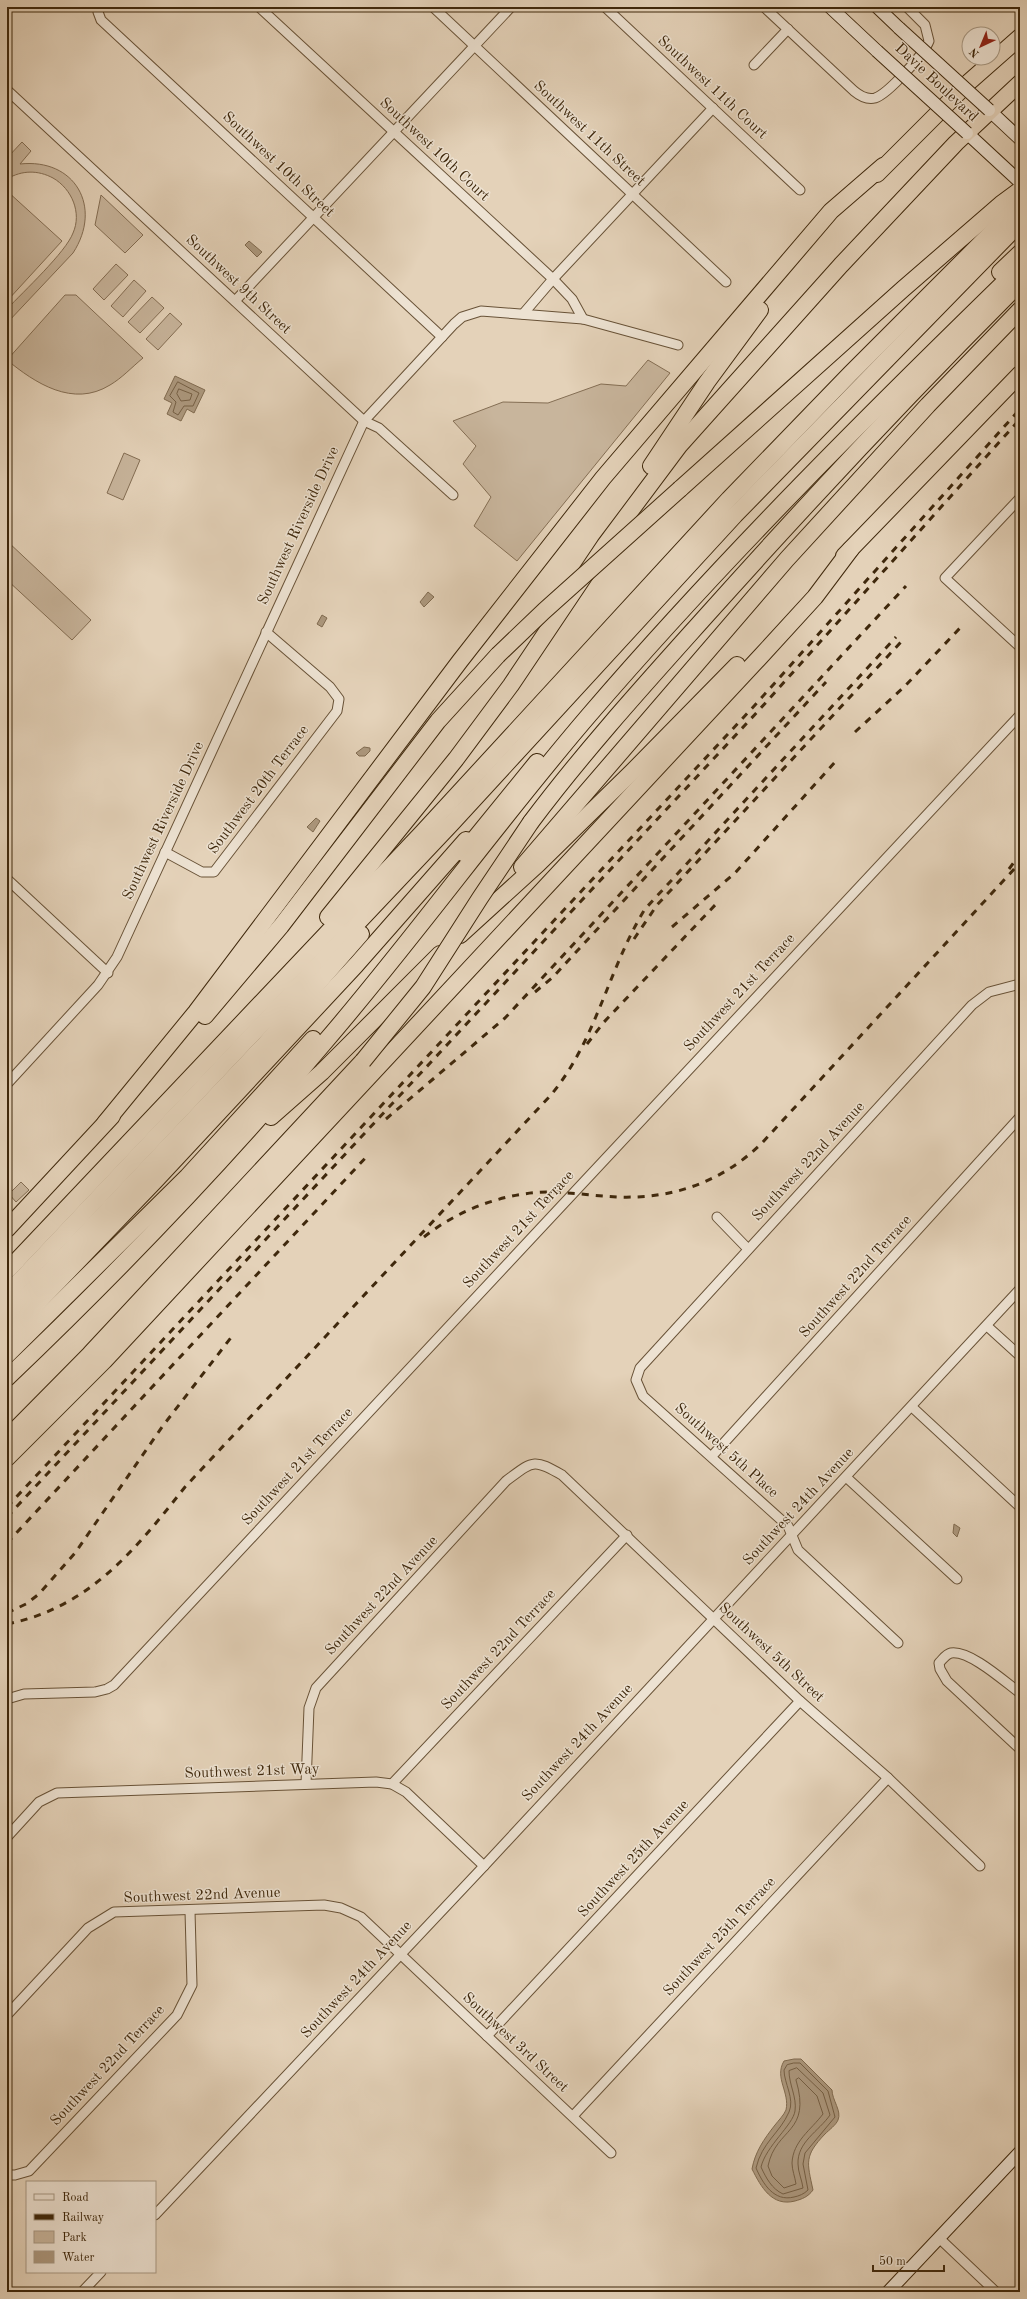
<svg xmlns="http://www.w3.org/2000/svg" width="1027" height="2299" font-family="'Old Standard TT',serif">
<rect width="100%" height="100%" fill="#e4d2b9"/>
<filter id="stains"><feTurbulence type="fractalNoise" baseFrequency=".005" numOctaves="4"/><feColorMatrix values="0 0 0 0 .2 0 0 0 0 .09 0 0 0 0 .02 0 0 0 .5 -.17"/></filter>
<radialGradient id="worn" r=".72"><stop offset=".6" stop-color="#630" stop-opacity="0"/><stop offset="1" stop-color="#630" stop-opacity=".3"/></radialGradient>
<g fill="#c8b59c" stroke="#846e54">
<path d="M22 142 31 151 20 164C75 158 103 207 73 253L7 323V309C23 292 66 252 73 233 82 213 72 189 53 178 38 170 22 170 7 179V158Z"/>
<polygon points="7,191 62,241 7,301"/>
<polygon points="101,195 143,235 125,253 95,225"/>
<polygon points="116,264 128,275 104,300 93,289"/>
<polygon points="134,280 146,291 123,317 111,306"/>
<path d="M65 295H76L143 358C132 367 122 378 110 385 73 408 35 383 7 360Z"/>
<polygon points="152,297 164,308 140,333 128,322"/>
<polygon points="170,313 182,324 158,350 146,339"/>
<polygon points="648,360 670,373 517,561 474,526 491,497 463,464 476,446 453,421 503,402 548,403 601,384 626,386"/>
<polygon points="124,453 140,460 123,500 107,493"/>
<polygon points="7,541 91,620 72,640 7,580"/>
<polygon points="21,1182 29,1190 16,1202 9,1194"/>
</g>
<g fill="#ac987e" stroke="#806b50">
<polygon points="249,241 262,252 257,257 245,245"/>
<polygon points="175,376 205,390 194,413 187,409 181,421 167,414 172,403 164,399"/>
<polygon points="428,592 434,597 424,607 420,602"/>
<polygon points="322,615 327,618 322,627 317,624"/>
<polygon points="364,747 370,748 370,751 365,756 359,756 356,753"/>
<polygon points="316,818 320,821 313,832 307,827"/>
<polygon points="954,1524 960,1528 957,1537 953,1533"/>
<path d="M794 2059H801L832 2090C832 2100 842 2111 838 2120 836 2125 829 2130 825 2134 804 2156 807 2162 813 2190 808 2197 802 2199 795 2201 772 2207 761 2187 752 2169 755 2152 764 2139 775 2125 778 2121 784 2115 786 2110 790 2092 774 2078 784 2061Z"/>
</g>
<g fill="none" stroke-linecap="round" stroke-linejoin="round">
<g stroke="#766045" stroke-width="1">
<polygon points="178,382 199,393 193,406 184,406 178,415 173,412 176,402 170,396"/>
<polygon points="179,389 192,394 190,400 181,401 177,394"/>
<path d="M794 2063H800L828 2091 835 2117 805 2153 803 2164 808 2190C804 2194 799 2196 794 2197 774 2202 763 2184 756 2168 762 2142 780 2133 789 2112 795 2099 784 2083 784 2070L787 2065Z"/>
<path d="M797 2068 823 2093 830 2115C819 2131 797 2142 798 2164 798 2172 802 2180 803 2188L783 2194C772 2189 766 2178 761 2167 766 2146 793 2125 795 2111 797 2097 789 2085 789 2071Z"/>
<path d="M799 2078 817 2096 823 2114C811 2130 793 2141 792 2163 792 2170 795 2177 796 2184L784 2188 772 2176 768 2166C776 2127 812 2134 796 2080Z"/>
</g>
<defs>
<g id="street">
<polyline points="99,7 98,12 101,20 442,337"/>
<polyline points="259,7 553,279 572,299 583,319"/>
<polyline points="433,7 726,282"/>
<polyline points="605,7 800,190"/>
<path d="M764 7 854 91C860 96 867 100 875 98 888 94 924 54 929 41L925 25 907 7"/>
<polyline points="754,65 788,29"/>
<polyline points="7,90 364,421 379,428 453,495"/>
<polyline points="235,301 511,7"/>
<polyline points="523,314 553,279 713,108"/>
<polyline points="1020,498 945,578 1020,647"/>
<polyline points="165,852 202,872 214,872 337,711 339,699 330,687 266,632"/>
<polyline points="7,879 108,973"/>
<polyline points="7,1084 98,985 117,957 364,421 454,324 462,317 481,311 583,319 678,345"/>
<polyline points="717,1217 748,1249"/>
<polyline points="987,1326 1020,1356"/>
<polyline points="912,1407 1020,1507"/>
<polyline points="712,1456 1020,1117"/>
<polyline points="846,1477 957,1579"/>
<polyline points="898,1643 798,1550 788,1526 643,1396 636,1380 640,1368 972,1005 989,992 1020,984"/>
<path d="M1020 1693C1005 1682 970 1650 951 1653 946 1654 943 1659 939 1663L940 1669 947 1681 1020 1749"/>
<polyline points="7,1699 24,1694 95,1692 107,1689 114,1685 1020,715"/>
<path d="M306 1784 309 1708 316 1688 506 1481C533 1461 533 1458 562 1475L800 1701 888 1778 980 1866"/>
<polyline points="392,1784 627,1535"/>
<polyline points="7,1837 39,1802 57,1793 376,1782 392,1784 406,1792 484,1866"/>
<polyline points="7,2015 88,1928 114,1912 324,1905 341,1908 361,1917 611,2153"/>
<polyline points="487,2036 800,1701"/>
<polyline points="573,2116 888,1778"/>
<polyline points="7,2175 15,2175 29,2171 177,2015 192,1985 190,1911"/>
<polyline points="155,2215 484,1866 1020,1289"/>
<polyline points="939,2238 996,2292"/>
<polyline points="82,2292 101,2272"/>
</g>
<g id="secondary">
<polyline points="830,7 877,51"/>
<polyline points="877,7 899,28"/>
<polyline points="989,110 1020,139"/>
<polyline points="967,133 1020,182"/>
<polyline points="888,2292 1020,2152"/>
</g>
<g id="highway">
<polyline points="877,174 969,82 1020,37"/>
<polyline points="1000,272 1020,253"/>
<polyline points="651,466 707,382 760,310"/>
<polyline points="680,489 903,289 1001,204 1020,190"/>
<polyline points="844,556 1020,374"/>
<path d="M531 822C585 750 646 683 706 616 808 502 912 391 1020 283"/>
<polyline points="463,853 537,762"/>
<polyline points="522,867 787,559 928,405 1020,310"/>
<polyline points="328,917 456,759 511,685 605,545 679,446 841,265 956,143 1020,83"/>
<polyline points="460,935 538,864 632,772 737,665"/>
<polyline points="205,1016 281,926 438,721 498,655"/>
<polyline points="271,1117 322,1072 440,954"/>
<polyline points="105,1123 196,1012 460,661 603,478 831,211 883,166"/>
<polyline points="7,1229 112,1116"/>
<polyline points="7,1271 422,833 729,499 850,374 1020,204"/>
<polyline points="7,1294 452,823 735,515 1020,223"/>
<polyline points="7,1316 265,1044 361,934"/>
<polyline points="7,1340 29,1312 155,1181 356,965 466,840"/>
<polyline points="7,1355 187,1177 313,1039"/>
<path d="M7 1378C118 1272 225 1161 324 1043 416 936 498 821 590 714 725 557 872 411 1020 267"/>
<polyline points="7,1438 90,1354 363,1061"/>
<polyline points="7,1458 104,1361 761,656 815,597 851,549"/>
</g>
</defs>
<use href="#street" stroke="#685237" stroke-width="11"/>
<use href="#secondary" stroke="#3f280c" stroke-width="14"/>
<use href="#highway" stroke="#3f280c" stroke-width="18"/>
<use href="#street" stroke="#ede2d2" stroke-width="9"/>
<use href="#secondary" stroke="#ede2d2" stroke-width="12"/>
<use href="#highway" stroke="#e4d2b9" stroke-width="16"/>
<g stroke="#3f280c" stroke-width="3" stroke-dasharray="7 7" stroke-linecap="butt">
<polyline points="855,732 905,686 960,628"/>
<polyline points="1009,869 1020,854"/>
<polyline points="672,927 735,873 836,761"/>
<polyline points="634,939 657,905 901,642"/>
<polyline points="535,992 553,977 826,682"/>
<polyline points="587,1044 604,1022 717,903"/>
<polyline points="386,1119 505,1018 906,586"/>
<path d="M424 1237C459 1209 508 1191 554 1192 575 1193 597 1196 618 1197 673 1199 722 1182 762 1143L1016 867"/>
<polyline points="7,1507 755,705 1020,409"/>
<polyline points="7,1517 760,709 1020,419"/>
<polyline points="7,1543 369,1154"/>
<polyline points="7,1613 26,1604 39,1594 75,1553 162,1427 233,1335"/>
<path d="M7 1624C89 1608 136 1549 185 1487L550 1096C596 1042 608 969 645 909L896 637"/>
</g>
<defs>
<g id="secondary-bridge">
<polyline points="899,28 989,110"/>
<polyline points="877,51 967,133"/>
</g>
<g id="highway-bridge">
<polyline points="498,655 544,611 680,489"/>
<polyline points="363,1061 423,987 480,898 531,822"/>
</g>
</defs>
<use href="#secondary-bridge" stroke="#3f280c" stroke-width="14" stroke-linecap="butt"/>
<use href="#highway-bridge" stroke="#3f280c" stroke-width="18" stroke-linecap="butt"/>
<use href="#secondary-bridge" stroke="#ede2d2" stroke-width="12"/>
<use href="#highway-bridge" stroke="#e4d2b9" stroke-width="16"/>
</g>
<g text-anchor="middle" dominant-baseline="central" stroke-width="3" stroke-linejoin="round" paint-order="stroke">
<g font-size="15" fill="#3f280c" stroke="#ede2d2">
<text transform="translate(936 83) rotate(43)">Davie Boulevard</text>
<text transform="translate(712 88) rotate(43)">Southwest 11th Court</text>
<text transform="translate(589 134) rotate(43)">Southwest 11th Street</text>
<text transform="translate(434 150) rotate(43)">Southwest 10th Court</text>
<text transform="translate(278 165) rotate(43)">Southwest 10th Street</text>
<text transform="translate(238 285) rotate(43)">Southwest 9th Street</text>
<text transform="translate(299 526) rotate(-65)">Southwest Riverside Drive</text>
<text transform="translate(259 790) rotate(-53)">Southwest 20th Terrace</text>
<text transform="translate(164 821) rotate(-65)">Southwest Riverside Drive</text>
<text transform="translate(740 993) rotate(-47)">Southwest 21st Terrace</text>
<text transform="translate(809 1162) rotate(-47)">Southwest 22nd Avenue</text>
<text transform="translate(519 1230) rotate(-47)">Southwest 21st Terrace</text>
<text transform="translate(856 1277) rotate(-48)">Southwest 22nd Terrace</text>
<text transform="translate(726 1451) rotate(42)">Southwest 5th Place</text>
<text transform="translate(298 1467) rotate(-47)">Southwest 21st Terrace</text>
<text transform="translate(799 1507) rotate(-47)">Southwest 24th Avenue</text>
<text transform="translate(382 1596) rotate(-47)">Southwest 22nd Avenue</text>
<text transform="translate(499 1650) rotate(-47)">Southwest 22nd Terrace</text>
<text transform="translate(771 1653) rotate(43)">Southwest 5th Street</text>
<text transform="translate(578 1743) rotate(-47)">Southwest 24th Avenue</text>
<text transform="translate(252 1772) rotate(-2)">Southwest 21st Way</text>
<text transform="translate(634 1859) rotate(-47)">Southwest 25th Avenue</text>
<text transform="translate(202 1896) rotate(-2)">Southwest 22nd Avenue</text>
<text transform="translate(720 1937) rotate(-47)">Southwest 25th Terrace</text>
<text transform="translate(357 1980) rotate(-47)">Southwest 24th Avenue</text>
<text transform="translate(515 2043) rotate(43)">Southwest 3rd Street</text>
<text transform="translate(108 2066) rotate(-47)">Southwest 22nd Terrace</text>
</g>
</g>
<rect width="1027" height="2299" fill="none" stroke="#e4d2b9" stroke-width="24"/>
<rect x="8" y="8" width="1011" height="2283" fill="none" stroke="#3f280c" stroke-width="2"/>
<rect x="12" y="12" width="1003" height="2275" fill="none" stroke="#3f280c"/>
<rect x="26" y="2181" width="130" height="92" fill="#ede2d2" stroke="#a79883"/>
<rect x="34" y="2194" width="20" height="6" fill="#ede2d2" stroke="#a79883"/>
<text x="62" y="2201" font-size="12" fill="#3f280c">Road</text>
<rect x="34" y="2214" width="20" height="6" fill="#3f280c" stroke="#a79883"/>
<text x="62" y="2221" font-size="12" fill="#3f280c">Railway</text>
<rect x="34" y="2231" width="20" height="12" fill="#c8b59c" stroke="#a79883"/>
<text x="62" y="2241" font-size="12" fill="#3f280c">Park</text>
<rect x="34" y="2251" width="20" height="12" fill="#ac987e" stroke="#a79883"/>
<text x="62" y="2261" font-size="12" fill="#3f280c">Water</text>
<g transform="translate(981 46) rotate(224)"><circle r="19" fill="#ede2d2" stroke="#a79883"/>
<path d="M0-3L7 15L0 10L-7 15Z" fill="#8f2418"/>
<text y="-6" font-size="11" font-weight="bold" text-anchor="middle" fill="#3f280c">N</text>
</g>
<path d="M873 2265v6h71v-6" fill="none" stroke="#3f280c" stroke-width="2"/>
<text x="879" y="2265" font-size="12" fill="#3f280c" stroke="#ede2d2" stroke-width="3" paint-order="stroke">50 m</text>
<rect width="100%" height="100%" filter="url(#stains)"/>
<rect width="100%" height="100%" fill="url(#worn)"/>
</svg>
